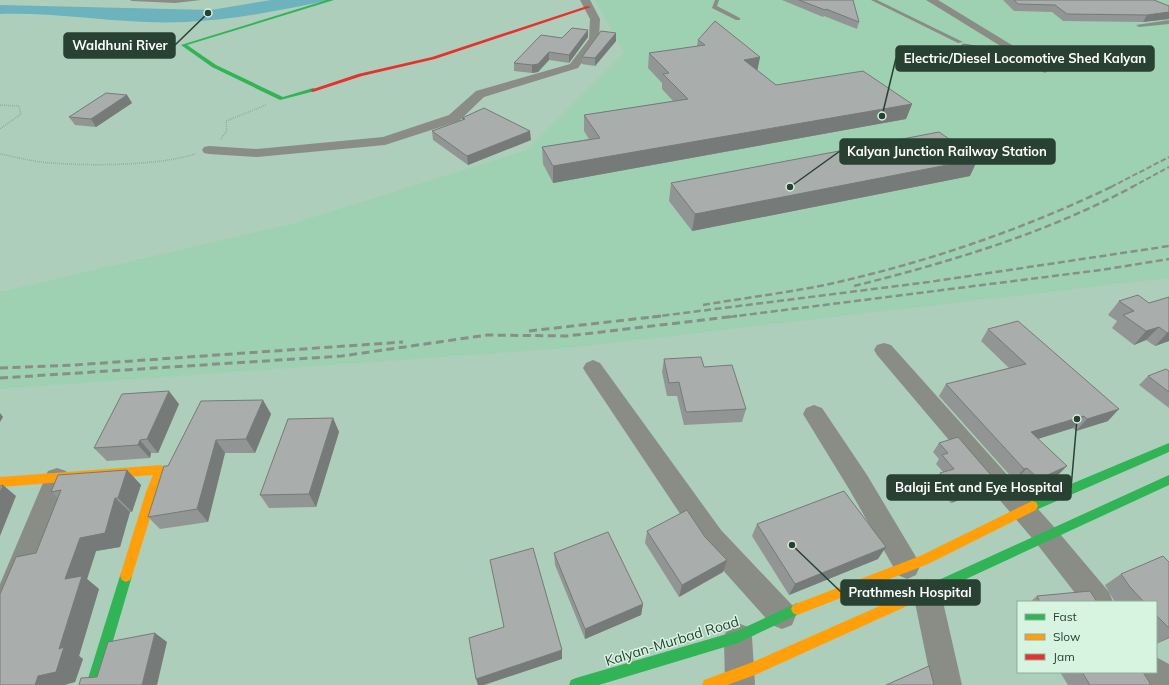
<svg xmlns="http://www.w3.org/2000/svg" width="1169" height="685" font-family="Mulish,sans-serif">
<rect width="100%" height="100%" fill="#adceba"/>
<polygon fill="#9ed1b2" points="595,0 1169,0 1169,278 570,348 0,389 0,292 295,223 527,150 624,53"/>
<path fill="#6db3bd" d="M271 0H330C282 10 234 20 185 22 123 25 62 12 0 14V5L211 10Z"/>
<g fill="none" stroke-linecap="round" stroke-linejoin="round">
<g stroke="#878d84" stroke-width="1.5" stroke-dasharray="0.5 1.5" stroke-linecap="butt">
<polyline points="0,105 19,106 21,114 0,129"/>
<polyline points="221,139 227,130 226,121 266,105"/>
<path d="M0 154C17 157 34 162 51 163 92 166 156 166 195 154"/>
</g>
<g fill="#898d85" fill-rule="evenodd">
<polygon points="130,0 201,0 175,3 132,1"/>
<polygon points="715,0 719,0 717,6 740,18 740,20 736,20 712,8"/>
<polygon points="871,0 877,0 963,42 958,43"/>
<polygon points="1169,20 1169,24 1139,27 1136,25"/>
</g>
<g fill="#898d85" fill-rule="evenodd">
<polygon points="580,0 590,0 600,19 599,39 578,68 484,97 459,121 385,145 257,157 209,154 204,153 202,150 204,147 209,146 257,149 383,137 449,115 476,91 570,64 589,39 590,19"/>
<polygon points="926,0 938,0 1051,69 1045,73 1041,71"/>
<polygon points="884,343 891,345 1055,528 1109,592 1113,602 1082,602 1037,544 877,355 874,350 877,345"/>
<polygon points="593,360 600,363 721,530 792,605 796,615 792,625 782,629 772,625 703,548 586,373 583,368 586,363"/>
<polygon points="814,405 822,408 867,475 916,557 920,566 916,575 907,579 898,575 849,489 803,414 806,408"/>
<polygon points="57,468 66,471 69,478 10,628 0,632 0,584 48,471"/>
<polygon points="927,579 937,583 941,593 962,685 932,685 913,593 917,583"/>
<polygon points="738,623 748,627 752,637 755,685 725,685 724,637 728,627"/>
<polygon points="1156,657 1169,664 1169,685 1147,685 1141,672 1156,672"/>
</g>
<g fill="#30b455" fill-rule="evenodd">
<polygon points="327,0 334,0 187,45 216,65 283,97 313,88 315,89 315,91 280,100 212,67 181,45"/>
<polygon points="1169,443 1169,452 1036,510 1032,511 1028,510 1026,506 1028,502"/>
<polygon points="1169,475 1169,485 938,592 934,594 930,592 928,588 930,584"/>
<polygon points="126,570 130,572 132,576 100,685 86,685 120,576 122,572"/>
<polygon points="797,603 801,605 803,609 801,613 738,643 599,685 569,685 571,680 576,678 737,631"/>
</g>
<g fill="#ff9f0a" fill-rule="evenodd">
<polygon points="161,465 165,467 166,470 158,492 132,576 130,580 126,582 122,580 120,576 146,492 153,475 0,487 0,477"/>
<polygon points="1032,501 1036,502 1038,506 1036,510 928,564 797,615 793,613 791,609 793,605 920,556"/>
<polygon points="934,582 938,584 940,588 938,592 755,675 727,685 702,685 704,680 753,662"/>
</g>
<polygon fill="#e5322d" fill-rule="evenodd" points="587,6 591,7 435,59 362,76 313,92 310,90 358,74 432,57"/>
<g stroke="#869087" stroke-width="2" stroke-dasharray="5.5 2.5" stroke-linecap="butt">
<polyline points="1111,187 1169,157"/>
<polyline points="1132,187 1169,167"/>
</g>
<g stroke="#869087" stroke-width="2.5" stroke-dasharray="7 3.5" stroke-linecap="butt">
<path d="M854 286C950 262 1047 233 1134 186"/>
<path d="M703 305C744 298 785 293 825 285 925 263 1022 230 1113 186"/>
<polyline points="652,317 929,282 1169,246"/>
<polyline points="729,317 1101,270 1169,259"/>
</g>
<g stroke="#869087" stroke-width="3" stroke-dasharray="8 4.5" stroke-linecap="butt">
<polyline points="529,331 661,316"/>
<polyline points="0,368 74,365 403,342"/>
<polyline points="0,378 342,356 487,335 567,336 737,316"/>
</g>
</g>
<g fill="#919694">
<polygon points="782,0 853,0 859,22 857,29 824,16 823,17"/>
<polygon points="1003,0 1154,0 1169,6 1169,19 1143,22 1063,21 1052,12 1014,11"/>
<polygon points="616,33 616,41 595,66 582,64 582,57"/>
<polygon points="588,37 569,63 549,60 538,72 532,73 514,71 514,63 562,38"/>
<polygon points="698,40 760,57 757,70 776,85 912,104 906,119 553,183 543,164 542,147 589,139 584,131 584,115 673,101 662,89 662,83 648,68 649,53 697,46"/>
<polygon points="985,55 976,70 951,64 954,57"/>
<polygon points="127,95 132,103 96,127 75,125 69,117"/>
<polygon points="462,118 531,140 468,165 433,140 432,131 462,120"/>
<polygon points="970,176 692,231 669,201 671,183"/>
<polygon points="1169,297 1169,341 1155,346 1146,340 1134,345 1112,328 1117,321 1108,315 1119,301 1149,303"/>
<polygon points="988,329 1108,421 1076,431 1073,428 1038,439 1056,477 1028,490 1017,479 1014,480 939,396 946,384 1009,368 981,341"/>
<polygon points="664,359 704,367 746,409 742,422 684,425 677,396 667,396 662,372"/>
<polygon points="1169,371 1169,408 1139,385 1148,376"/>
<polygon points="201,401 271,414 255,453 225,453 208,522 160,529 148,517"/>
<polygon points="179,404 158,453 151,453 150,458 107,461 94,448"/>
<polygon points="333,418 339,432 316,507 269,508 260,495"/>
<polygon points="939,443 989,489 951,503 933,482 940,473 943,472 936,464 939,459 933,452"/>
<polygon points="127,470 141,485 132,512 130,512 120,547 96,551 87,579 99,589 79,656 83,659 75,682 64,685 0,685 36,553 58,498 51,492"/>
<polygon points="757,524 878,559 789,595 752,536"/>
<polygon points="647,531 723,572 679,597 645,543"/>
<polygon points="554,553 643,604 641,615 585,639 555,565"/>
<polygon points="1169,562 1169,638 1156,644 1156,602 1116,602 1113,599 1105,585 1121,574"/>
<polygon points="1037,596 1097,602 1030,602"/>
<polygon points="1060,672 1143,672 1151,685 1068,685"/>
</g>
<g fill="#767a78">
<polygon points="1169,12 1169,19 1143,22 1147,15"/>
<polygon points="588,30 588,37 569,63 569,55"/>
<polygon points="616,33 616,41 595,66 595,58"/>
<polygon points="988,48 985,55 976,70 979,63"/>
<polygon points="549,52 549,60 538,72 532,73 532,65"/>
<polygon points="760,57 757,72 744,60"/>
<polygon points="127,95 132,103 96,127 91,119"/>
<polygon points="912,104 906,119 553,183 553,166"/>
<polygon points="530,131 531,140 468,165 467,156"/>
<polygon points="978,159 970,176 692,231 695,214"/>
<polygon points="1159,327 1146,340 1134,345 1146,331"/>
<polygon points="1169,332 1169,341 1155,346 1167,333"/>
<polygon points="169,391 179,404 158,453 147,439"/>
<polygon points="263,400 271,414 255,453 246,439"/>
<polygon points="1119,409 1108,421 1076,431 1087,419"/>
<polygon points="0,413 3,417 0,422"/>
<polygon points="1084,416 1073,428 1021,444 1031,432"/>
<polygon points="333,418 339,432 316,507 309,494"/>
<polygon points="140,440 151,453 150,458 138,445"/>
<polygon points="216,440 225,453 208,522 197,509"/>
<polygon points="1067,466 1056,477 1028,490 1039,479"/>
<polygon points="1027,468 1017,479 1014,480 1024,469"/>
<polygon points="127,470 141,485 132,512 118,498"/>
<polygon points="996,481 989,489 951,503 958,495"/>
<polygon points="3,485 16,496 0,536 0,493"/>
<polygon points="115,498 130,512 120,547 96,551 87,579 99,589 79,656 83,659 75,682 64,685 35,685 38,676 59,649 65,579 80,538"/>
<polygon points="886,547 878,559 789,595 795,584"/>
<polygon points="727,560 723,572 679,597 682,585"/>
<polygon points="643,604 641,615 585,639 585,629"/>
<polygon points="155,633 167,642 157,685 142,685"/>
<polygon points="1169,637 1169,638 1156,644"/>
<polygon points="562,650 562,659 484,685 478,685 476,679"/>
</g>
<g fill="#a9aeac" stroke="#767a78">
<polygon points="799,0 853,0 859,22 826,9 825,10"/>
<polygon points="1014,0 1154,0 1169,6 1169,12 1147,15 1067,14 1055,5 1018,4"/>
<polygon points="715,21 760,57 744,60 776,85 863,71 912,104 553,166 542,147 600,138 584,115 688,99 663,74 669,73 649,53 705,45 698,40"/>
<polygon points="572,28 588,30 569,55 549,52 538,64 532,65 514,63 541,35 562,38"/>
<polygon points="601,31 616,33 595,58 582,57"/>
<polygon points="963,44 988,48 979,63 954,57"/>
<polygon points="106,93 127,95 91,119 69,117"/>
<polygon points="484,108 530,131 467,156 432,131 465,119 462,118"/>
<polygon points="939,132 978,159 695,214 671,183"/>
<polygon points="1138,295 1149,303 1169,297 1169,332 1167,333 1159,327 1146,331 1123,315 1134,311 1119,301"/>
<polygon points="1018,321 1119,409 1087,419 1084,416 1031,432 1067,466 1039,479 1027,468 1024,469 946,384 1026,364 988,329"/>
<polygon points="701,357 704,367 732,365 746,409 686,412 679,382 669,383 664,359"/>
<polygon points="1166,369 1169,371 1169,392 1148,376"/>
<polygon points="169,391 147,439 140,440 138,445 94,448 122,394"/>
<polygon points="263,400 246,439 216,440 197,509 148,517 164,466 168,466 201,401"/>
<polygon points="333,418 309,494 260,495 288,419"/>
<polygon points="958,437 996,481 958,495 940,473 954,469 942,455 948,453 939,443"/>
<polygon points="127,470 118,498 115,498 105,533 80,538 65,579 82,576 59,649 64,647 56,672 38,676 35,685 0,685 0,594 16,557 36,553 61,490 51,492 58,475"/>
<polygon points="3,485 0,493 0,486"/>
<polygon points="844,491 886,547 795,584 757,524"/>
<polygon points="687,510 705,537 727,560 682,585 647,531"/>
<polygon points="608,532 643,604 585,629 554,553"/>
<polygon points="533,548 562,650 476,679 469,638 504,627 490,560"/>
<polygon points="1163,556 1169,562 1169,628 1156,615 1156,602 1144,602 1130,587 1121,574"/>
<polygon points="1090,591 1097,602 1040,602 1037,596"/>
<polygon points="155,633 142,685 79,685 81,678 97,677 108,642"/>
<polygon points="929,666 934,685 886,685"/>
<polygon points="1082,672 1143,672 1151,685 1090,685"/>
</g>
<g text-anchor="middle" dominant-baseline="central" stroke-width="3" stroke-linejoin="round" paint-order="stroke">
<g font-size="14" fill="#294132" stroke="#d7f4e1">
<text transform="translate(672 641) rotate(-17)">Kalyan-Murbad Road</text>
</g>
</g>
<path fill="none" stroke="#294132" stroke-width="1.5" d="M208 13L175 45M882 116L896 58M790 187L840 151M1077 419L1071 488M792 545L841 592"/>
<g fill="#294132" stroke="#d7f4e1" stroke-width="1.5">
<circle cx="208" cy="13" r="4"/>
<circle cx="882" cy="116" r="4"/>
<circle cx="790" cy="187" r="4"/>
<circle cx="1077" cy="419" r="4"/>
<circle cx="792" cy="545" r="4"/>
</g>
<g fill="#294132" stroke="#294132" stroke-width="1.5">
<rect x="64" y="33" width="111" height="25" rx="4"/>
<rect x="896" y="46" width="258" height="25" rx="4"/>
<rect x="840" y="139" width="215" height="25" rx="4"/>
<rect x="887" y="475" width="184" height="25" rx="4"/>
<rect x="841" y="580" width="139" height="25" rx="4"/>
</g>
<g font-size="13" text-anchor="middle" font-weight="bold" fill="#fff">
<text x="120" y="50">Waldhuni River</text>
<text x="1025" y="63">Electric/Diesel Locomotive Shed Kalyan</text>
<text x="947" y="156">Kalyan Junction Railway Station</text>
<text x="979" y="492">Balaji Ent and Eye Hospital</text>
<text x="910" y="597">Prathmesh Hospital</text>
</g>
<rect x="1017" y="601" width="140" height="72" fill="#d7f4e1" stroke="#91ac9b"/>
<rect x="1025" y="614" width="20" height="6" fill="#30b455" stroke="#91ac9b"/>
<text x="1053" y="621" font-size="12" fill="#294132">Fast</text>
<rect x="1025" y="634" width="20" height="6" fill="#ff9f0a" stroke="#91ac9b"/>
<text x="1053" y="641" font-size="12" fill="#294132">Slow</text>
<rect x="1025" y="654" width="20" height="6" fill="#e5322d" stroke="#91ac9b"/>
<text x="1053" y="661" font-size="12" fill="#294132">Jam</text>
</svg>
